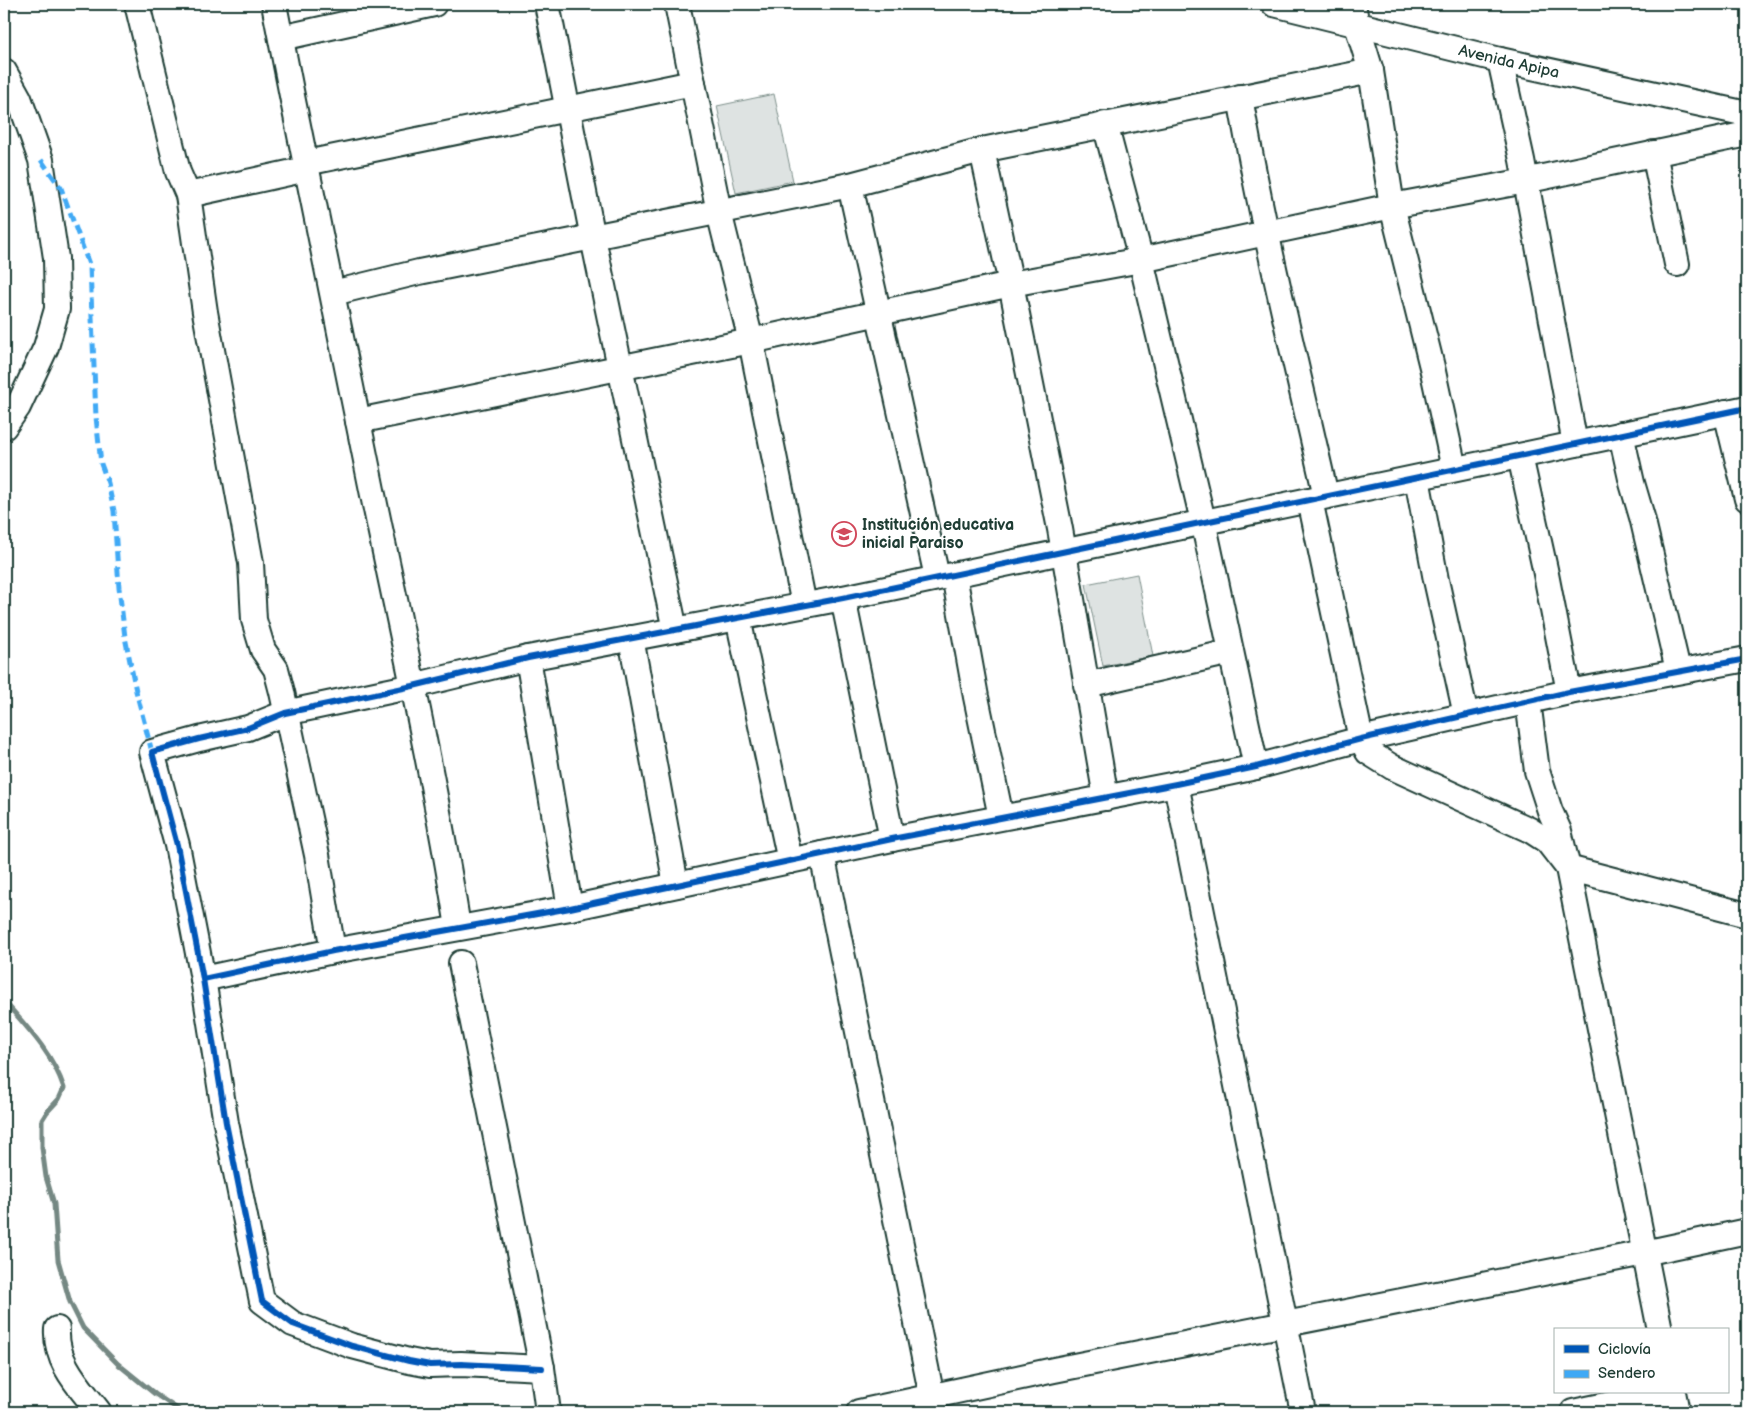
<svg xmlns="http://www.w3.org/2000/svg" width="1751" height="1416" font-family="'Balsamiq Sans',sans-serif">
<rect width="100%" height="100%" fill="#fff"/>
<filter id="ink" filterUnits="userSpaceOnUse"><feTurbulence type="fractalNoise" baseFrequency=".02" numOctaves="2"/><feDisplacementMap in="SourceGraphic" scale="10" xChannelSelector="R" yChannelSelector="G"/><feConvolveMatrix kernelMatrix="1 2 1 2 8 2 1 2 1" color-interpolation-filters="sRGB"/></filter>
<g filter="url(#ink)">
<g fill="#dee3e2" stroke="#7e908b">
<polygon points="774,94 793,181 736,193 717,106"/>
<polygon points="1137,574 1153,656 1103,666 1086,584"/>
</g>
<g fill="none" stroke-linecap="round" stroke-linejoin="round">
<path stroke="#758883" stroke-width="5" d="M4 1001C27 1027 53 1054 64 1088L59 1099 47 1112 42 1120V1148L46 1177 54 1204 58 1260 70 1302 83 1328 118 1364 155 1394 182 1412"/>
<defs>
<g id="minor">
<polyline points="137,4 178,172 188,195 205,312 251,563 254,620 263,650 276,669 282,692 317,855 333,951"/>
<path d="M274 4C306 168 339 332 373 495 403 639 435 782 458 927"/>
<polyline points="547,4 593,238 675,630"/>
<polyline points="677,4 719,212 751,341 804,605"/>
<path id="s1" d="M1274 4 1500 60 1747 114"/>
<polyline points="1353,4 1357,25 1371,71 1392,206 1432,367 1454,469"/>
<polyline points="281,38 434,4"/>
<polyline points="1500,60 1522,160 1575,444"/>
<polyline points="4,71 19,98 41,160 56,258 57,309 46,347 18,407 4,427"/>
<path d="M1240 97C1263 231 1296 363 1326 496"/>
<polyline points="1105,124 1141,260 1203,521 1256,767"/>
<polyline points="982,150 1011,284 1060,529 1106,798"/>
<polyline points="1654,153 1677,264"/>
<polyline points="306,163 693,83"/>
<polyline points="850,185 937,577"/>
<polyline points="188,195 307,169"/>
<polyline points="333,293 419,272 850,185 982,150 1371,71"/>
<polyline points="1726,412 1747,499"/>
<polyline points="358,421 751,341 1011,284 1141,260 1392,206 1515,183 1747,134"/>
<polyline points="1621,434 1632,483 1642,517 1678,670"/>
<polyline points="1520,456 1545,569 1569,692"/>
<polyline points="1417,478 1436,580 1466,715"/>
<polyline points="1310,500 1361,739 1368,752 1392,767 1530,830 1547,841 1568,868 1747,915"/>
<polyline points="954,575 976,697 1001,817"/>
<polyline points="843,598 892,839"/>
<polyline points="738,618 790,861"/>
<polyline points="631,638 676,885"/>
<polyline points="528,658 570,908"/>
<polyline points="1086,685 1231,652"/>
<polyline points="1528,701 1537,771 1550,811 1559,831 1568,868 1660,1330"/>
<polyline points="1176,784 1303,1412"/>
<polyline points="822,854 935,1412"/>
<polyline points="461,963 542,1368 548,1412"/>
<polyline points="203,979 333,951 570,908 892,839 1176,784 1256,767 1361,739 1569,692 1747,659"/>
<path d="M57 1329C55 1363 80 1387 99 1412"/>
<polyline points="542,1368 461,1364 430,1365 409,1361 352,1346 293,1324 262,1301 226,1123 203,979 177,845 152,752 199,739 248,728 285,713 413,686 528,658 843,598 1747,408"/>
<polyline points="1673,1392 1677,1412"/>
<polyline points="859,1412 1054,1370 1644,1253 1747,1231"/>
<polyline points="1573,1412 1668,1392"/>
</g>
</defs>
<use href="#minor" stroke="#1f3d34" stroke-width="28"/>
<use href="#minor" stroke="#fff" stroke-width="24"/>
<g stroke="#3fa9f5" stroke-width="5" stroke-dasharray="10 5" stroke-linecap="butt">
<polyline points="41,160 61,188 90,267 96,417 101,464 108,483 114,511 119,588 125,637 136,691 152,752"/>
<polyline points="4,550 5,548"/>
</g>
<defs>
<g id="cycleway">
<polyline points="203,979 333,951 570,908 892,839 1176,784 1256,767 1361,739 1569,692 1747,659"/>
<polyline points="542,1368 461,1364 430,1365 409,1361 352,1346 293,1324 262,1301 226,1123 203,979 177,845 152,752 199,739 248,728 285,713 413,686 528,658 843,598 1747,408"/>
</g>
</defs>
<use href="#cycleway" stroke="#fff" stroke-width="9"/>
<use href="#cycleway" stroke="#0057b8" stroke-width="6"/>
</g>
</g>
<defs>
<symbol id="school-ring" viewBox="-11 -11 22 22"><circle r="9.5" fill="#fff" stroke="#d1495b" stroke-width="1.5"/><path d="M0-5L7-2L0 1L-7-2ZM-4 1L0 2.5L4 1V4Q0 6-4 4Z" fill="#d1495b"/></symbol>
</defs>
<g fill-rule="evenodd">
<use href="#school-ring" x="830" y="520" width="28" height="28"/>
</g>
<g text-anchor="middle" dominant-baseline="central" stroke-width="4" stroke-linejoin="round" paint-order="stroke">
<g font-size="16" fill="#1f3d34" stroke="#fff">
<text stroke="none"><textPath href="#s1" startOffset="242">Avenida Apipa</textPath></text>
</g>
<g font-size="16" font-weight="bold" fill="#1f3d34" stroke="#fff" text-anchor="start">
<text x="862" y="525">Institución educativa<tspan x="862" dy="18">inicial Paraiso</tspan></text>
</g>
</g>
<rect width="1751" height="1416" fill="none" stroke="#fff" stroke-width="20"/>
<rect x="10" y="10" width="1731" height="1396" fill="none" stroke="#1f3d34" stroke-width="2" filter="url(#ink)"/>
<rect x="1554" y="1328" width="175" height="65" fill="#ffffff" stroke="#a5b1ae"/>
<rect x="1564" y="1345" width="25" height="8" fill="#0057b8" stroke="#a5b1ae"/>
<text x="1598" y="1354" font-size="15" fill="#1f3d34">Ciclovía</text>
<rect x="1564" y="1370" width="25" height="8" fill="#3fa9f5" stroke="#a5b1ae"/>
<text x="1598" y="1378" font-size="15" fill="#1f3d34">Sendero</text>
</svg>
